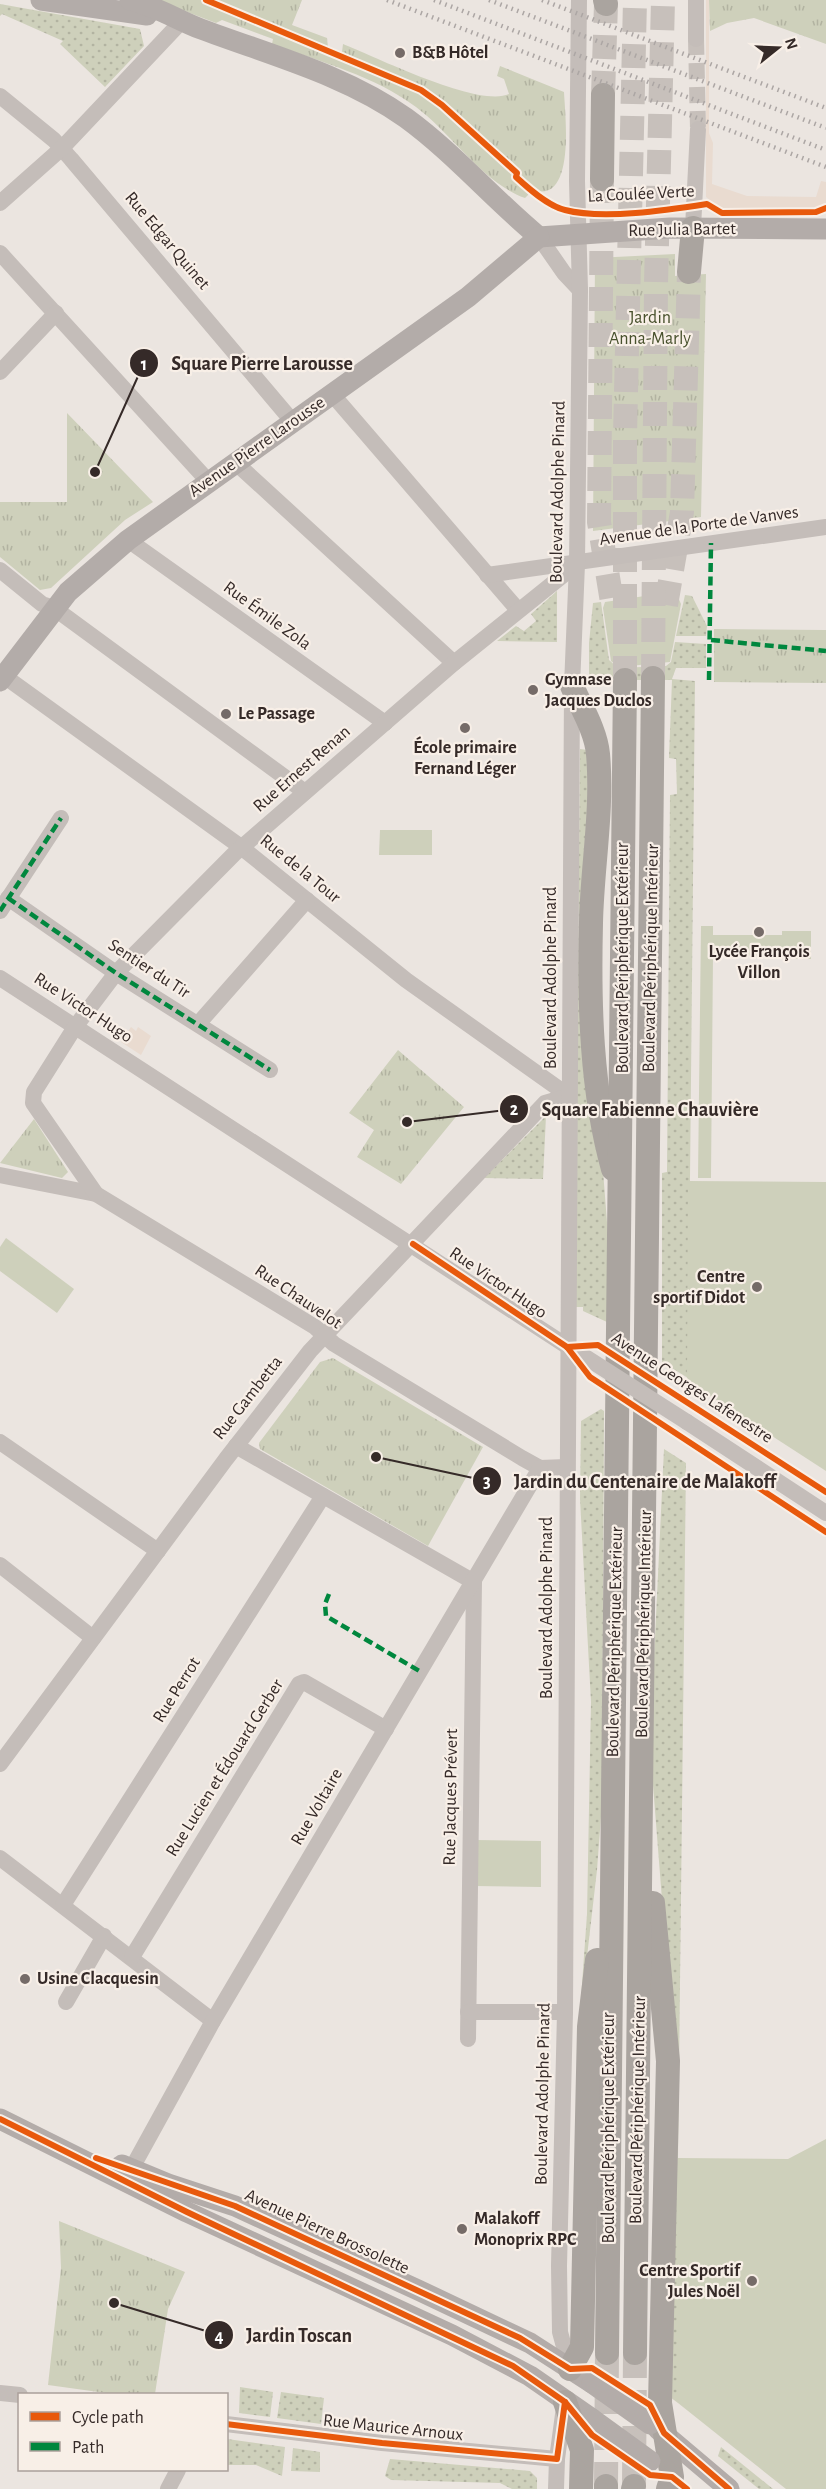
<svg xmlns="http://www.w3.org/2000/svg" width="826" height="2489" font-family="'Alegreya Sans',sans-serif">
<defs>
<pattern id="grass-dots" width="8" height="8" patternUnits="userSpaceOnUse" patternTransform="scale(1.5)"><rect width="8" height="8" fill="#ced0bb"/><path d="M2 2h.1M6 6h.1" fill="none" stroke="#b2b3a1" stroke-width="1.8" stroke-linecap="round"/></pattern>
<pattern id="park-tufts" width="24" height="20" patternUnits="userSpaceOnUse" patternTransform="scale(1.5)"><rect width="24" height="20" fill="#ced0bb"/><path d="M3 7l-1-3M5 7V3M7 7l1-3M15 17l-1-3M17 17v-4M19 17l1-3" fill="none" stroke="#b2b3a1"/></pattern>
</defs>
<rect width="100%" height="100%" fill="#ebe5e0"/>
<g fill="url(#grass-dots)">
<polygon points="0,4 140,29 144,46 105,87 60,44 63,41 2,14 0,16"/>
<polygon points="557,591 557,642 497,641 516,626 524,631 536,621 531,614"/>
<polygon points="685,595 692,596 707,626 706,636 676,636"/>
<polygon points="601,602 609,660 618,668 666,666 671,662 675,642 706,644 706,668 676,668 672,679 695,681 688,1378 662,1362 662,1173 667,1172 670,795 677,794 676,759 669,758 672,680 589,680 589,643 593,603"/>
<polygon points="580,749 588,750 600,1132 608,1235 607,1322 583,1311 583,1307 575,1307"/>
<polygon points="546,1116 543,1179 484,1178"/>
<polygon points="601,1409 604,1411 602,1803 597,1870 579,2026 587,1914 591,1702 580,1499 581,1421"/>
<polygon points="664,1449 686,1463 678,2158 678,2403 670,2397 668,1976 653,1785 651,1722"/>
<polygon points="240,2387 273,2392 270,2417 239,2413"/>
<polygon points="281,2392 324,2398 321,2424 277,2418"/>
<polygon points="227,2439 285,2447 282,2476 256,2465 227,2465"/>
<polygon points="721,2447 773,2489 759,2489 718,2456"/>
<polygon points="293,2448 320,2452 320,2472 291,2471"/>
<polygon points="390,2459 530,2471 537,2478 537,2489 512,2489 500,2483 391,2480 385,2476"/>
</g>
<g fill="url(#park-tufts)">
<path d="M156 0H302L292 25 327 38 328 47 342 52 343 44C376 57 478 108 509 94L504 79 497 76 500 66 564 92C565 114 576 204 533 190L525 198C483 183 452 134 416 107 375 76 320 62 272 44L273 39 222 20 216 23Z"/>
<polygon points="709,0 826,0 826,44 754,18 727,23 710,31"/>
<polygon points="675,254 675,276 706,274 701,517 593,531 595,258"/>
<polygon points="67,413 153,502 125,520 51,588 40,590 0,557 0,502 67,502"/>
<polygon points="714,629 826,630 826,683 714,682"/>
<polygon points="398,1050 464,1107 401,1184 357,1157 374,1130 349,1113"/>
<polygon points="34,1119 68,1172 62,1178 0,1163"/>
<polygon points="333,1358 483,1447 428,1546 260,1449 259,1443 320,1362"/>
<polygon points="59,2221 185,2272 168,2309 155,2394 113,2394 48,2385 61,2268"/>
</g>
<g fill="#ced0bb">
<polygon points="671,592 677,595 681,604 670,662 619,667 611,661 603,608 605,602"/>
<polygon points="380,830 432,830 432,855 379,855"/>
<polygon points="701,926 713,926 713,935 782,935 782,931 811,931 811,959 782,959 782,955 713,956 711,1178 698,1178"/>
<polygon points="688,1181 826,1182 826,1471 687,1381"/>
<polygon points="6,1238 74,1289 57,1313 0,1271 0,1247"/>
<polygon points="475,1840 541,1841 541,1887 474,1886"/>
<polygon points="826,2139 826,2489 786,2489 678,2403 678,2158 788,2159"/>
</g>
<g fill="#e9dbd0">
<polygon points="706,0 709,0 709,133 713,143 712,184 747,196 816,197 821,181 826,182 826,211 721,209 706,197"/>
<polygon points="131,1027 136,1031 138,1027 151,1036 141,1055 121,1042"/>
</g>
<g fill="none" stroke-linecap="round" stroke-linejoin="round">
<polyline stroke="#c7c0bb" stroke-width="16" stroke-dasharray="16 8" stroke-linecap="butt" points="696,39 698,129"/>
<g stroke="#c7c0bb" stroke-width="24" stroke-dasharray="24 12" stroke-linecap="butt">
<polyline points="603,95 606,4"/>
<polyline points="602,179 599,522 613,608"/>
<polyline points="666,605 682,512 689,272"/>
<polyline points="653,678 656,284 663,0"/>
<polyline points="625,680 625,436 635,0"/>
<polyline points="606,2486 607,2353"/>
<polyline points="634,2486 635,2353"/>
</g>
<g stroke="#c4bdb9" stroke-width="16">
<polyline points="696,39 696,0"/>
<polyline points="0,96 54,140 71,159 293,422"/>
<polyline points="0,203 62,148 181,22"/>
<polyline points="693,228 698,129"/>
<polyline points="539,237 564,273 580,290"/>
<polyline points="0,253 208,481"/>
<polyline points="0,372 56,313"/>
<polyline points="332,394 518,610"/>
<polyline points="236,463 454,663"/>
<polyline points="128,540 385,723"/>
<polyline points="0,570 42,604 54,608 305,792"/>
<polyline points="487,575 826,527"/>
<polyline points="4,676 241,847 406,980 569,1096"/>
<polyline points="8,898 116,973 270,1070"/>
<polyline points="0,911 61,818"/>
<polyline points="0,978 573,1350"/>
<polyline points="198,1024 307,900"/>
<polyline points="0,1175 96,1194 315,1327 334,1344 522,1458 540,1468 567,1467"/>
<polyline points="96,1194 33,1103 34,1092 75,1027 116,973 234,854 454,663 577,564"/>
<polyline points="687,1422 826,1513"/>
<polyline points="0,1442 158,1551"/>
<polyline points="236,1446 474,1582 468,2039"/>
<polyline points="0,1565 93,1638"/>
<polyline points="0,1764 226,1459 310,1351 545,1103 569,1096"/>
<polyline points="0,1858 213,2021"/>
<polyline points="63,1905 323,1496"/>
<polyline points="132,1957 299,1684 304,1682 386,1729"/>
<polyline points="66,2002 104,1936"/>
<polyline points="468,2012 565,2012"/>
<polyline points="132,2168 213,2021 540,1468"/>
<polyline points="570,2369 560,2332 559,2266 565,2012 572,686 577,564 580,290 577,181 579,0"/>
<polyline points="0,2393 20,2395"/>
<polyline points="226,2424 382,2443 557,2459"/>
<polyline points="168,2489 178,2470"/>
<polyline points="556,2489 557,2459 564,2407"/>
</g>
<g stroke="#b3aca9" stroke-width="21">
<polyline points="41,0 147,15"/>
<path d="M130 0C156 6 177 20 201 29 270 55 346 75 406 118 454 153 493 199 539 237"/>
<polyline points="539,237 670,228 826,229"/>
<polyline points="0,681 68,592 128,540 468,297 539,237"/>
<polyline points="0,2119 187,2212 452,2335 530,2376 592,2419"/>
<polyline points="122,2165 168,2184 235,2206 418,2290 530,2343 592,2383"/>
<polyline points="658,2429 729,2489"/>
</g>
<g stroke="#aaa49f" stroke-width="24">
<polyline points="605,0 606,4"/>
<polyline points="602,179 603,95"/>
<polyline points="689,272 693,228"/>
<path d="M572 686C581 707 596 731 598 754 603 810 592 868 591 923 589 1004 591 1090 613 1169"/>
<polyline points="653,1903 668,2061 660,2403 672,2477 668,2489"/>
<polyline points="607,2353 625,680"/>
<polyline points="635,2353 653,678"/>
<polyline points="570,2369 582,2347 589,2027 597,1960"/>
<polyline points="565,2402 582,2450 581,2489"/>
<polyline points="606,2489 606,2486"/>
<polyline points="633,2489 634,2486"/>
</g>
<g stroke="#aca6a4" stroke-width="4.5" stroke-dasharray="1.5 4.5" stroke-linecap="butt">
<polyline points="387,0 826,167"/>
<polyline points="434,0 826,150"/>
<polyline points="489,0 826,128"/>
<polyline points="542,0 826,108"/>
</g>
<polyline stroke="#c4bdb9" stroke-width="16" points="579,1353 687,1422"/>
<g stroke="#b3aca9" stroke-width="21">
<polyline points="592,2383 650,2424"/>
<polyline points="592,2419 650,2461"/>
</g>
<g stroke="#00873e" stroke-width="4.5" stroke-dasharray="9 4.5" stroke-linecap="butt">
<polyline points="711,640 826,651"/>
<polyline points="709,680 711,543"/>
<polyline points="8,898 116,973 270,1070"/>
<polyline points="0,911 61,818"/>
<polyline points="329,1594 325,1604 326,1616 421,1672"/>
</g>
<defs>
<g id="cycleway">
<path d="M206 0 421 90 442 105 517 173 516 177C529 189 548 206 565 210 603 220 668 210 707 204L722 213 816 212 826 208"/>
<polyline points="413,1244 567,1347 590,1377 826,1532"/>
<polyline points="567,1347 598,1345 826,1492"/>
<polyline points="0,2119 187,2212 513,2366 565,2402 592,2435 650,2475 672,2477 687,2489"/>
<polyline points="96,2158 235,2206 520,2338 570,2369 592,2368 650,2405 664,2433 729,2489"/>
<polyline points="226,2424 382,2443 557,2459 565,2402"/>
</g>
</defs>
<use href="#cycleway" stroke="#f8efe7" stroke-width="10"/>
<use href="#cycleway" stroke="#e8590c" stroke-width="6"/>
</g>
<g fill="#756b68" stroke="#f8efe7" stroke-width="2">
<circle cx="400" cy="53" r="6"/>
<circle cx="533" cy="690" r="6"/>
<circle cx="226" cy="714" r="6"/>
<circle cx="465" cy="728" r="6"/>
<circle cx="759" cy="932" r="6"/>
<circle cx="757" cy="1287" r="6"/>
<circle cx="25" cy="1979" r="6"/>
<circle cx="462" cy="2229" r="6"/>
<circle cx="752" cy="2281" r="6"/>
</g>
<g text-anchor="middle" dominant-baseline="central" stroke-width="4.5" stroke-linejoin="round" paint-order="stroke">
<g font-size="18" font-weight="bold" fill="#352a28" stroke="#f8efe7" text-anchor="start">
<text x="412" y="53">B&amp;B Hôtel</text>
<text x="545" y="680">Gymnase<tspan x="545" dy="21">Jacques Duclos</tspan></text>
<text x="238" y="714">Le Passage</text>
<text x="465" y="748" text-anchor="middle">École primaire<tspan x="465" dy="21">Fernand Léger</tspan></text>
<text x="759" y="952" text-anchor="middle">Lycée François<tspan x="759" dy="21">Villon</tspan></text>
<text x="745" y="1277" text-anchor="end">Centre<tspan x="745" dy="21">sportif Didot</tspan></text>
<text x="37" y="1979">Usine Clacquesin</text>
<text x="474" y="2219">Malakoff<tspan x="474" dy="21">Monoprix RPC</tspan></text>
<text x="740" y="2271" text-anchor="end">Centre Sportif<tspan x="740" dy="21">Jules Noël</tspan></text>
</g>
<g font-size="18" fill="#352a28" stroke="#f8efe7">
<text transform="translate(641 194) rotate(-3)">La Coulée Verte</text>
<text transform="translate(682 230) rotate(-1)">Rue Julia Bartet</text>
<text transform="translate(167 241) rotate(50)">Rue Edgar Quinet</text>
<text transform="translate(257 447) rotate(-35)">Avenue Pierre Larousse</text>
<text transform="translate(558 492) rotate(-89)">Boulevard Adolphe Pinard</text>
<text transform="translate(699 526) rotate(-8)">Avenue de la Porte de Vanves</text>
<text transform="translate(267 616) rotate(36)">Rue Émile Zola</text>
<text transform="translate(302 769) rotate(-41)">Rue Ernest Renan</text>
<text transform="translate(300 869) rotate(39)">Rue de la Tour</text>
<text transform="translate(623 958) rotate(-90)">Boulevard Périphérique Extérieur</text>
<text transform="translate(651 958) rotate(-89)">Boulevard Périphérique Intérieur</text>
<text transform="translate(149 969) rotate(33)">Sentier du Tir</text>
<text transform="translate(551 978) rotate(-90)">Boulevard Adolphe Pinard</text>
<text transform="translate(83 1008) rotate(33)">Rue Victor Hugo</text>
<text transform="translate(498 1283) rotate(34)">Rue Victor Hugo</text>
<text transform="translate(298 1297) rotate(34)">Rue Chauvelot</text>
<text transform="translate(692 1388) rotate(33)">Avenue Georges Lafenestre</text>
<text transform="translate(248 1398) rotate(-52)">Rue Gambetta</text>
<text transform="translate(547 1608) rotate(-90)">Boulevard Adolphe Pinard</text>
<text transform="translate(644 1624) rotate(-89)">Boulevard Périphérique Intérieur</text>
<text transform="translate(615 1642) rotate(-89)">Boulevard Périphérique Extérieur</text>
<text transform="translate(177 1690) rotate(-58)">Rue Perrot</text>
<text transform="translate(225 1768) rotate(-58)">Rue Lucien et Édouard Gerber</text>
<text transform="translate(451 1797) rotate(-89)">Rue Jacques Prévert</text>
<text transform="translate(317 1807) rotate(-60)">Rue Voltaire</text>
<text transform="translate(543 2094) rotate(-89)">Boulevard Adolphe Pinard</text>
<text transform="translate(638 2110) rotate(-89)">Boulevard Périphérique Intérieur</text>
<text transform="translate(609 2128) rotate(-90)">Boulevard Périphérique Extérieur</text>
<text transform="translate(327 2232) rotate(25)">Avenue Pierre Brossolette</text>
<text transform="translate(393 2428) rotate(6)">Rue Maurice Arnoux</text>
</g>
<g font-size="18" fill="#48512d" stroke="#f8efe7">
<text x="650" y="318">Jardin<tspan x="650" dy="21">Anna-Marly</tspan></text>
</g>
</g>
<path fill="none" stroke="#352a28" stroke-width="2" d="M95 472L144 363M407 1122L514 1109M376 1457L487 1481M114 2303L219 2335"/>
<g fill="#352a28" stroke="#f8efe7" stroke-width="2">
<circle cx="95" cy="472" r="6"/>
<circle cx="407" cy="1122" r="6"/>
<circle cx="376" cy="1457" r="6"/>
<circle cx="114" cy="2303" r="6"/>
<circle cx="144" cy="363" r="15"/>
<circle cx="514" cy="1109" r="15"/>
<circle cx="487" cy="1481" r="15"/>
<circle cx="219" cy="2335" r="15"/>
</g>
<g font-size="18" text-anchor="middle" font-weight="bold" fill="#fff">
<text x="144" y="370">1</text>
<text x="514" y="1115">2</text>
<text x="487" y="1487">3</text>
<text x="219" y="2342">4</text>
</g>
<g font-size="20" text-anchor="middle" font-weight="bold" fill="#352a28" stroke="#f8efe7" stroke-width="4.5" stroke-linejoin="round" paint-order="stroke">
<text x="262" y="370">Square Pierre Larousse</text>
<text x="650" y="1116">Square Fabienne Chauvière</text>
<text x="645" y="1488">Jardin du Centenaire de Malakoff</text>
<text x="299" y="2342">Jardin Toscan</text>
</g>
<rect x="18" y="2393" width="210" height="78" fill="#f8efe7" stroke="#aaa09b" stroke-width="1.5"/>
<rect x="30" y="2412" width="30" height="9" fill="#e8590c" stroke="#aaa09b" stroke-width="1.5"/>
<text x="72" y="2423" font-size="18" fill="#352a28">Cycle path</text>
<rect x="30" y="2442" width="30" height="9" fill="#00873e" stroke="#aaa09b" stroke-width="1.5"/>
<text x="72" y="2453" font-size="18" fill="#352a28">Path</text>
<g transform="translate(778 48) rotate(72)" stroke="#f8efe7" stroke-width="4.5" paint-order="stroke">
<path d="M0-4.5L10 22L0 15L-10 22Z" fill="#352a28"/>
<text y="-9" font-size="16" font-weight="bold" text-anchor="middle" fill="#352a28">N</text>
</g>
</svg>
